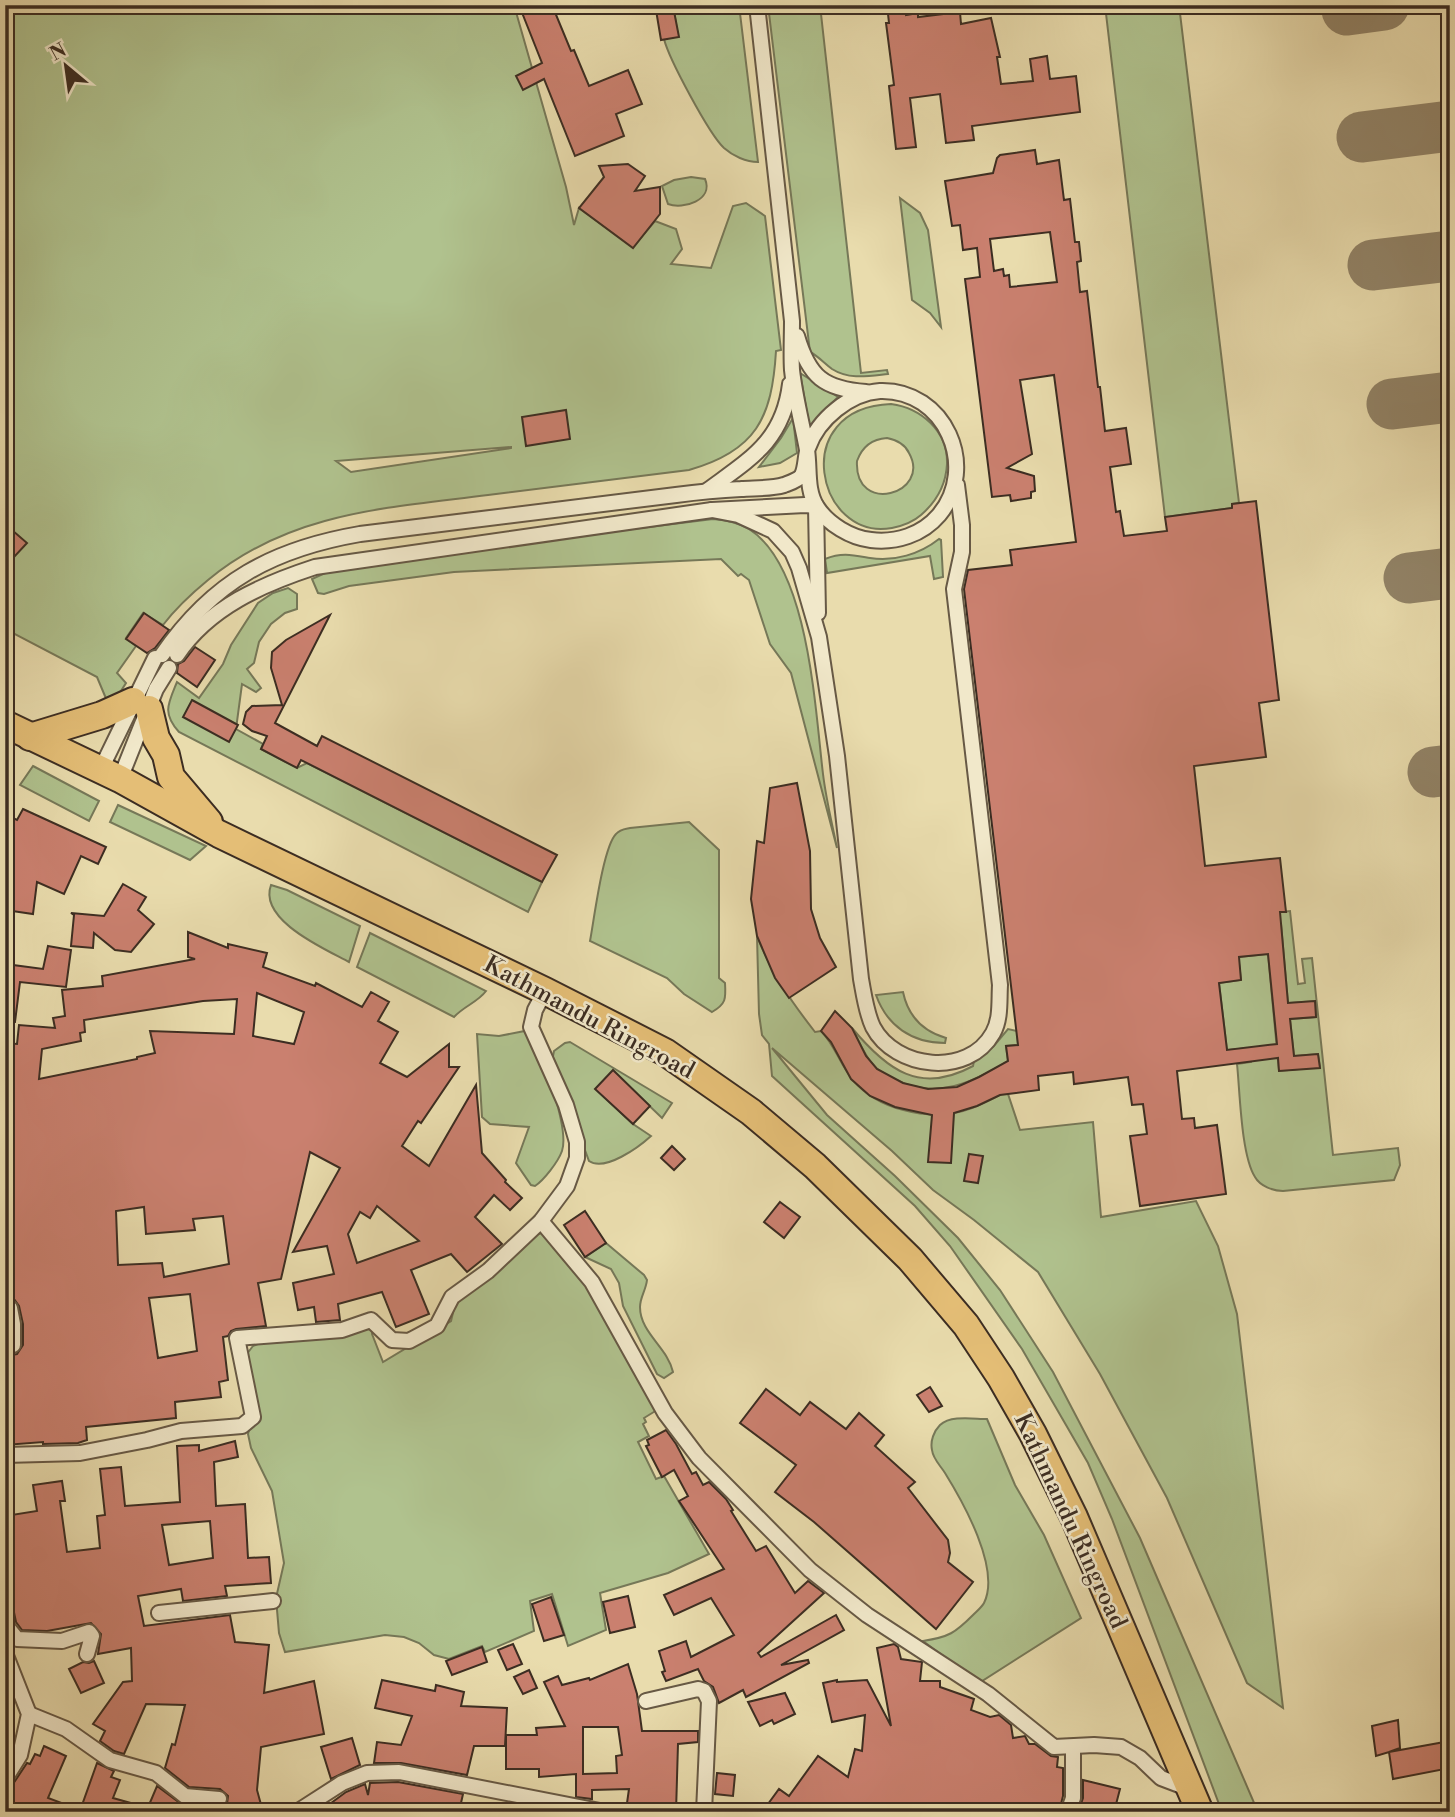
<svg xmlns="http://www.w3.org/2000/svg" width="1455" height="1817" font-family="'Libre Bodoni',serif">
<rect width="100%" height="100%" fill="#e9dcad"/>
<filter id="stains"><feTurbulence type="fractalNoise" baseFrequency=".00286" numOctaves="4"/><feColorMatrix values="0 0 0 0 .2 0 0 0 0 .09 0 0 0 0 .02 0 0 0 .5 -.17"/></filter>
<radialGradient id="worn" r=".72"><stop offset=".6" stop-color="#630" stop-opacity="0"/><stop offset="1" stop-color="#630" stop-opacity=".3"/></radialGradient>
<g fill="#b0c28e" stroke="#767858" stroke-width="2" fill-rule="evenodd">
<path d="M5 5H514L566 187 574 225 579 208 633 247 655 221 676 229 682 249 671 264 711 268 733 206 746 203 765 216 781 350 776 351C772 418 756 451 689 470 622 478 555 487 488 495 387 508 290 512 208 580 191 594 176 608 163 625L143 613 126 638 136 646 117 673 126 683 110 708 97 677 5 629ZM511 448 351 472 336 461 511 447Z"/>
<path d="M673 5H739L758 162C746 162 733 156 724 148 709 134 669 59 664 39L678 36Z"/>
<path d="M768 5H820L861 373 887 370 888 374C869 376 849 380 832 369 824 363 818 356 810 352Z"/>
<polygon points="1105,5 1179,5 1239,503 1232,504 1232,508 1165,517"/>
<path d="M691 177 705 179C714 200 683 210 668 204L662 186 674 180Z"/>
<polygon points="900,198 920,213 928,230 941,327 930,313 912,300"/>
<polygon points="800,373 838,397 821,414 810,430"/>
<path d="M891 404C921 408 948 431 947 464 946 485 936 502 921 515 913 522 902 526 892 528 817 542 787 408 891 404ZM887 438C897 440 905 444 909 453 932 494 854 516 857 461 862 447 871 439 887 438Z"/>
<polygon points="793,418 797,453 780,463 759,467 781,438"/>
<path d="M713 519C726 520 738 522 749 529 809 567 815 709 823 774 826 799 832 823 837 848L791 673 770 644 749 580 741 574 738 576 721 559 454 572 349 586 324 594 318 593 312 579 336 568 382 560Z"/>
<path d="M939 539 941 540 943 577 934 579 930 556 827 573 825 559C842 552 853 555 870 558 894 562 920 554 939 539Z"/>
<path d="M288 588 297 594V609L285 613 271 624 259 642 254 663 247 669 261 688 256 692 242 684 236 729 263 744 261 749 297 768 307 763 542 882 528 912 179 732C162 713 168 704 177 682L199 698 223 664 231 645 258 603 273 593Z"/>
<polygon points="33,766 99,801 89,821 20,785"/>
<polygon points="118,805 206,846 190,860 110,822"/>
<path d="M689 822 719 850V978L725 983C726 999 726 1004 712 1012L684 994 667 978 590 941C594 920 603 847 616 834 620 829 625 829 630 828Z"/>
<path d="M271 885 287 890 360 926 349 962C325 949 258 920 271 885Z"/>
<path d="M1290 911 1298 984 1305 983 1302 959 1312 958 1333 1155 1398 1148 1400 1165 1394 1180 1283 1191C1273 1191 1260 1186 1255 1177 1241 1155 1240 1092 1237 1064L1251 1062 1249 1048 1227 1050 1219 983 1241 980 1239 963 1216 959 1268 954 1279 1071 1320 1067 1318 1054 1294 1056 1290 1019 1316 1017 1315 1001 1288 1003 1281 924 1212 920Z"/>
<path d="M370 933 486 991C478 1002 464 1006 454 1017L357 967Z"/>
<path d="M757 936C771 973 791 1001 815 1032L821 1031C835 1045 840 1065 853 1080 877 1109 927 1121 963 1111 978 1107 993 1099 1007 1091L1020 1130 1093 1122 1101 1217 1196 1201 1218 1246 1237 1314 1283 1708 1247 1683 1167 1498 1100 1374 1038 1272 974 1220 933 1190 892 1151 772 1048 827 1115 895 1176 958 1238 1000 1290 1053 1372 1140 1538 1258 1812H1222L1112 1519 1088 1463 1022 1349 950 1246 915 1206 772 1076 769 1044 762 1035 759 1014Z"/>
<path d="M903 992C908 1016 922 1031 946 1038L945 1043C912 1043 887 1026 876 995Z"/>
<path d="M852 1028C887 1070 920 1095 973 1066L974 1061 993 1047 1008 1029 1017 1031 1018 1045 1006 1046 1008 1061C974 1082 936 1100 896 1080 889 1076 879 1072 874 1066 864 1055 859 1041 852 1028Z"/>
<path d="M530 1030C541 1053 570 1128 562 1151 558 1162 544 1180 535 1186L531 1185 516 1163 529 1127 490 1124 482 1117 477 1034 499 1036Z"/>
<path d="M570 1042 672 1103 662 1118 613 1071 596 1089 633 1124 651 1136C639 1147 605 1172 589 1161L552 1061 554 1051 565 1043Z"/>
<polygon points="543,1233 597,1298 657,1410 644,1418 646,1422 643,1424 649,1436 638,1442 656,1479 664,1476 709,1554 668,1573 600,1593 606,1630 568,1646 552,1594 530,1601 534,1631 485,1652 482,1646 449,1659 434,1655 419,1643 404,1637 385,1635 285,1652 279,1633 276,1598 284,1563 272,1491 251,1448 248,1434 251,1422 246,1355 253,1346 260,1343 369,1327 373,1328 372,1334 383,1362 451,1321 456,1300 536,1234"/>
<path d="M606 1243 644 1275 647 1280C646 1290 640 1297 640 1307 640 1333 668 1348 673 1372L664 1378 657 1374 623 1306 619 1283 611 1269 585 1257Z"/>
<path d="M987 1419 1015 1485 1044 1535 1081 1618 979 1683 923 1641C949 1637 955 1633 973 1615 977 1611 982 1607 984 1603 1001 1569 963 1502 945 1473 940 1465 933 1459 932 1450 930 1441 934 1431 940 1425 951 1415 973 1419 987 1419Z"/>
</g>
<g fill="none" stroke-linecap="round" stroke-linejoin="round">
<g stroke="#928468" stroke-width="51">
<polyline points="1347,10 1384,5"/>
<polyline points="1362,137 1450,126"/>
<polyline points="1373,265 1450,256"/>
<polyline points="1392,404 1450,397"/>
<polyline points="1409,578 1450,573"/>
<polyline points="1433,772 1450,770"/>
</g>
</g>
<g fill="#ca806f" stroke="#3c2d22" stroke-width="2" fill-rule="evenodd">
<polygon points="519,5 552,5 571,51 574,50 589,86 628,70 642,104 616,114 624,136 575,156 544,79 523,90 516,76 542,63"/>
<polygon points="887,5 904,5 906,15 918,13 918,17 960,12 961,24 991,18 1000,57 997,57 1001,84 1033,81 1030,59 1047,56 1050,79 1076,76 1080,112 972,126 974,140 946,143 940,94 910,98 916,147 896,149 889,86 894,85 886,23 889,23"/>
<polygon points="673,6 679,37 661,40 656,10"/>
<path d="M1035 150 1037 164 1059 160 1064 200 1070 199 1075 242H1079L1081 261 1077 262 1080 292 1087 291 1098 387H1100L1105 431 1126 428 1131 464 1110 467 1116 512 1120 511 1124 536 1167 531 1165 517 1232 508V504L1256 501 1279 700 1259 703 1266 757 1194 766 1205 866 1280 858 1286 912H1280L1288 1003 1315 1001 1316 1017 1290 1019 1294 1056 1318 1054 1320 1068 1279 1071 1278 1058 1177 1071 1182 1119 1194 1118 1195 1128 1217 1125 1226 1194 1140 1206 1130 1136 1147 1134 1143 1104 1132 1105 1128 1077 1074 1084 1073 1072 1038 1076 1039 1090 1000 1095 977 1106 954 1113 951 1163 928 1162 932 1115 895 1107 870 1096 851 1079 831 1042 821 1031 835 1011 852 1028 866 1056 877 1069 903 1083 928 1089 957 1087 979 1077 1008 1061 1006 1046 1018 1045 964 589 968 570 1012 565 1010 550 1076 542 1054 375 1020 380 1032 454 1007 468 1034 476 1035 491 1031 492V498L1011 501 1010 495 992 497 965 279 980 277 977 248 963 250 960 225 952 226 945 181 993 173 997 158 1000 155ZM1050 232 1057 282 1010 287 1009 275 1004 276 1003 269 994 271 990 239ZM1268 954 1277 1044 1227 1050 1219 983 1241 980 1239 957Z"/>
<polygon points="628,164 645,176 635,191 660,187 660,214 633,248 579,208 604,177 599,166"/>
<polygon points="566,410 570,439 526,446 522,417"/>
<polygon points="5,524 27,543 15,556 5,548"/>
<polygon points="144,613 169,630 155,648 147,653 126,639"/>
<polygon points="330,615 275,723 317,746 322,736 557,855 542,882 301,760 297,768 261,749 267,736 252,731 243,724 246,712 252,706 282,705 271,668 272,652 286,640"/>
<polygon points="195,647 215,660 197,687 177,673 178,664 184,661"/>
<polygon points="192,700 238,725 229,742 183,717"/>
<polygon points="797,783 810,851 811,909 820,938 836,967 789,998 775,978 757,936 751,899 757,841 764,843 770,788"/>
<polygon points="23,809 106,847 98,864 81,856 64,894 37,882 33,914 5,910 5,814 17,820"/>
<polygon points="123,884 146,897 138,910 154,924 131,952 115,950 94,933 93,948 71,946 74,915 71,913 104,916"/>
<path d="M188 932 228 948V944L267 953 263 967 315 986 316 983 362 1007 371 992 389 1002 378 1021 398 1032 380 1063 407 1077 449 1044V1067H459L421 1123 418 1121 402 1146 429 1166 476 1085 482 1153 506 1180 505 1182 522 1198 510 1210 494 1195 475 1217 502 1244 467 1272 451 1254 411 1270 429 1314 396 1327 382 1292 338 1304 340 1320 316 1322 314 1307 298 1310 293 1283 334 1274 327 1246 293 1252 340 1168 310 1152 281 1279 258 1283 266 1326 236 1329 231 1331 228 1336 223 1337 228 1380 219 1382 221 1397 175 1402 176 1418 86 1427 87 1440 78 1443 43 1444V1442L5 1445V1351L12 1355 17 1354 23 1345V1324L19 1306 14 1299 5 1300V1043L17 1044 19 1025 55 1028 53 1018 65 1016 62 990 103 986 102 976 195 959 188 957ZM257 993 304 1012 294 1044 253 1036ZM237 999 234 1034 150 1031 155 1053 137 1057V1059L39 1079 42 1049 81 1041 80 1033 85 1032 84 1020 203 1001ZM377 1206 419 1241 357 1263 348 1234 360 1212 370 1218ZM144 1207 146 1234 195 1230 193 1219 223 1216 229 1264 164 1277 162 1263 118 1265 116 1211ZM190 1294 197 1351 158 1358 149 1298Z"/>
<polygon points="48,946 71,950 66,987 20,982 15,1022 5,1021 5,964 43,969"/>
<polygon points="613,1070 650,1106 633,1124 595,1089"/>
<polygon points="672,1146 685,1159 674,1170 661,1158"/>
<polygon points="969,1154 983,1156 978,1183 964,1181"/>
<polygon points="780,1202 800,1217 784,1238 764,1222"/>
<polygon points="585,1211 606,1243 585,1257 564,1225"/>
<polygon points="930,1387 942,1406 929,1412 917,1395"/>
<polygon points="766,1389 800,1415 810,1402 846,1429 859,1413 884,1435 875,1446 915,1482 908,1488 948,1540 950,1553 948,1562 973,1582 936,1629 814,1522 775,1492 796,1465 740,1423"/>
<polygon points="666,1430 676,1444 692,1474 696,1472 703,1485 709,1482 726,1499 733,1510 731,1511 756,1551 766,1546 795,1593 808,1581 824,1593 758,1653 761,1657 836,1615 844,1630 781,1665 808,1660 809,1663 746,1697 743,1690 719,1703 713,1687 704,1681 698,1669 666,1681 662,1672 665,1671 659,1651 686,1641 691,1657 734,1635 711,1598 674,1615 664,1595 724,1569 679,1501 688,1496 674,1470 662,1477 646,1446 649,1445 647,1440"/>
<path d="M235 1441 238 1457 214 1462 216 1506 245 1504 248 1558 269 1557 271 1583 225 1586 227 1596 183 1601 181 1589 138 1596 144 1626 230 1615 235 1642 269 1645 264 1693 314 1681 324 1734 261 1747 257 1790 263 1812H146L157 1786 184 1806 222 1808 227 1804 228 1796 220 1789 189 1787 165 1768 172 1744 175 1745 185 1705 146 1704 124 1754 114 1751 100 1741 105 1731 93 1724 123 1682 132 1681 131 1648 98 1654 101 1634 91 1623 47 1631 22 1630 16 1622 5 1569V1516L37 1511 33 1485 62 1481 65 1501H60L67 1552 100 1548 97 1516 105 1515 100 1469 121 1467 125 1506 180 1502 177 1446 199 1445V1451ZM210 1521 213 1558 169 1565 162 1525Z"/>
<polygon points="628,1596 635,1627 610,1633 603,1602"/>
<polygon points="551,1597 564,1635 544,1641 532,1604"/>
<polygon points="513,1644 522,1664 507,1670 498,1650"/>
<polygon points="894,1644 898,1647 901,1659 922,1662 920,1681 940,1681 940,1687 974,1699 971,1710 990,1717 999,1715 1011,1725 1013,1738 1025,1736 1029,1744 1035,1744 1051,1756 1058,1757 1057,1767 1063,1768 1063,1796 1059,1812 778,1812 768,1804 779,1789 789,1796 818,1756 848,1777 855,1749 862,1751 865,1715 832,1722 823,1683 837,1680 837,1682 867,1680 891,1726 877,1648"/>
<polygon points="482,1647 487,1662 452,1675 446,1661"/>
<polygon points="94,1661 104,1683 81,1693 69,1669 83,1662 89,1663"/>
<path d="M628 1664 637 1694 642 1731H698V1742L678 1744 676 1812 626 1810 629 1789 592 1790V1799L576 1797V1774L539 1777V1769H506V1735H537L536 1728 565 1726 544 1682 558 1676 562 1685 589 1678 590 1680ZM583 1727H618L622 1755 616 1756 617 1773 583 1774Z"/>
<polygon points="529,1670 537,1688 523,1694 514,1677"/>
<polygon points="382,1680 435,1691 436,1685 464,1692 461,1706 507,1708 505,1746 474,1746 467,1775 401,1763 374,1763 377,1742 401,1745 412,1716 375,1708"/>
<polygon points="785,1693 795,1714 774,1724 772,1720 760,1726 748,1702"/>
<polygon points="1398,1720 1400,1748 1389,1752 1450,1741 1450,1768 1393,1779 1389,1752 1376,1756 1372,1726"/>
<polygon points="352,1738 360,1765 331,1779 321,1747"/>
<polygon points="44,1746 66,1756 48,1798 80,1810 80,1812 5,1812 5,1789 13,1784 27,1763 30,1764 35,1754 40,1756"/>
<polygon points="97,1763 114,1771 111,1777 120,1780 113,1798 145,1807 144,1812 91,1812 81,1808"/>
<polygon points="717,1773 735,1775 733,1796 715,1794"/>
<polygon points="1083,1780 1120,1789 1114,1812 1078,1812 1083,1798"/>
<polygon points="398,1782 463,1794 459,1812 319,1812 346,1792 365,1784 368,1795 370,1783"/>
</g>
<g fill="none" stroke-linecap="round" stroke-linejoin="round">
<defs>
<g id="street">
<path d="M797 336C809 377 824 389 866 392"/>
<path d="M708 490C750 459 783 441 790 384"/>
<polyline points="816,506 818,613"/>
<path d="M712 510 738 515 773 531 792 552 799 568 819 637 837 756 861 979C864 995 866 1012 873 1027 895 1069 968 1078 993 1033 1001 1019 999 1001 1000 985L954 589 962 552V525L957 485"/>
<path d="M162 655C213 581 273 549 360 534 466 521 571 508 676 495 698 492 719 490 741 489 755 488 770 489 784 485 789 483 799 480 802 475 806 467 805 456 808 448 818 419 850 393 880 391 945 389 979 467 939 515 922 535 896 543 871 540 851 538 828 524 817 507 806 490 810 469 807 450 802 423 795 397 792 370 791 354 792 337 792 321L757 5"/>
<path d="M177 655C209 607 263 584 315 567L712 510 805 505 816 506"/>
<polyline points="100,771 155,658"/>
<polyline points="120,779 156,689 169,668"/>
<polyline points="541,1221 592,1282 665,1413 699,1458 810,1570 867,1615 988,1694 1054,1747 1094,1745 1121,1747 1140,1758 1161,1778 1190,1789"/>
<polyline points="10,1308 13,1324 13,1345"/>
<polyline points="5,1455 80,1453 147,1440 181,1431 242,1426 253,1417 237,1338 342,1330 371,1320 392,1340 409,1341 437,1326 452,1297 488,1271 541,1221 567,1186 577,1158 577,1142 566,1105 531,1027 535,1010 545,991"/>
<polyline points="159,1613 273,1601"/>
<polyline points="5,1624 17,1639 62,1641 89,1632 92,1636 87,1654"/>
<polyline points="5,1653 29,1714 20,1755 5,1779"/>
<polyline points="646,1701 698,1689 704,1691 709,1701 704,1812"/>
<polyline points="29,1714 66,1729 110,1760 156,1773 185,1796 219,1799"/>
<polyline points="297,1812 342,1783 367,1773 399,1772 605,1812"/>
<polyline points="1068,1812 1073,1798 1073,1747"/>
</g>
<g id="highway">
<polyline points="149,709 156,738 166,755 171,777 209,822"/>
<polyline points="5,724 120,779 219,834 545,991 665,1052 751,1112 815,1166 910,1259 966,1325 1001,1378 1033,1434 1074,1517 1200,1812"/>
<polyline points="30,737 102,715 133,701"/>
</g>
</defs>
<use href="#street" stroke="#675945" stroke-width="18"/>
<use href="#highway" stroke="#3c2d22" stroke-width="30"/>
<use href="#street" stroke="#f1e8ca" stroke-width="14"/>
<use href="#highway" stroke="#e4be76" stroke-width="26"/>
</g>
<g text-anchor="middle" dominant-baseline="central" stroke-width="5" stroke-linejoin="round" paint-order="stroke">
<g font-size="24" fill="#3c2d22" stroke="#f1e8ca">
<text transform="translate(589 1018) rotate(28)">Kathmandu Ringroad</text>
<text transform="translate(1070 1521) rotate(65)">Kathmandu Ringroad</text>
</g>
</g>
<rect width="1455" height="1817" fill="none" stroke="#e9dcad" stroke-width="28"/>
<rect x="7" y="7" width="1441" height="1803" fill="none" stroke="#3c2d22" stroke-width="3.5"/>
<rect x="14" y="14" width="1427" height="1789" fill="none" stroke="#3c2d22" stroke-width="2"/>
<g transform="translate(66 66) rotate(331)" stroke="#f1e8ca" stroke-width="5" paint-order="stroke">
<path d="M0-5L12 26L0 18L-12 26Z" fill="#3c2d22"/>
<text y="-10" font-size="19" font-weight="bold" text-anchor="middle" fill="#3c2d22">N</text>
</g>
<rect width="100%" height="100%" filter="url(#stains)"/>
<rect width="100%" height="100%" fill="url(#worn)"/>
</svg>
